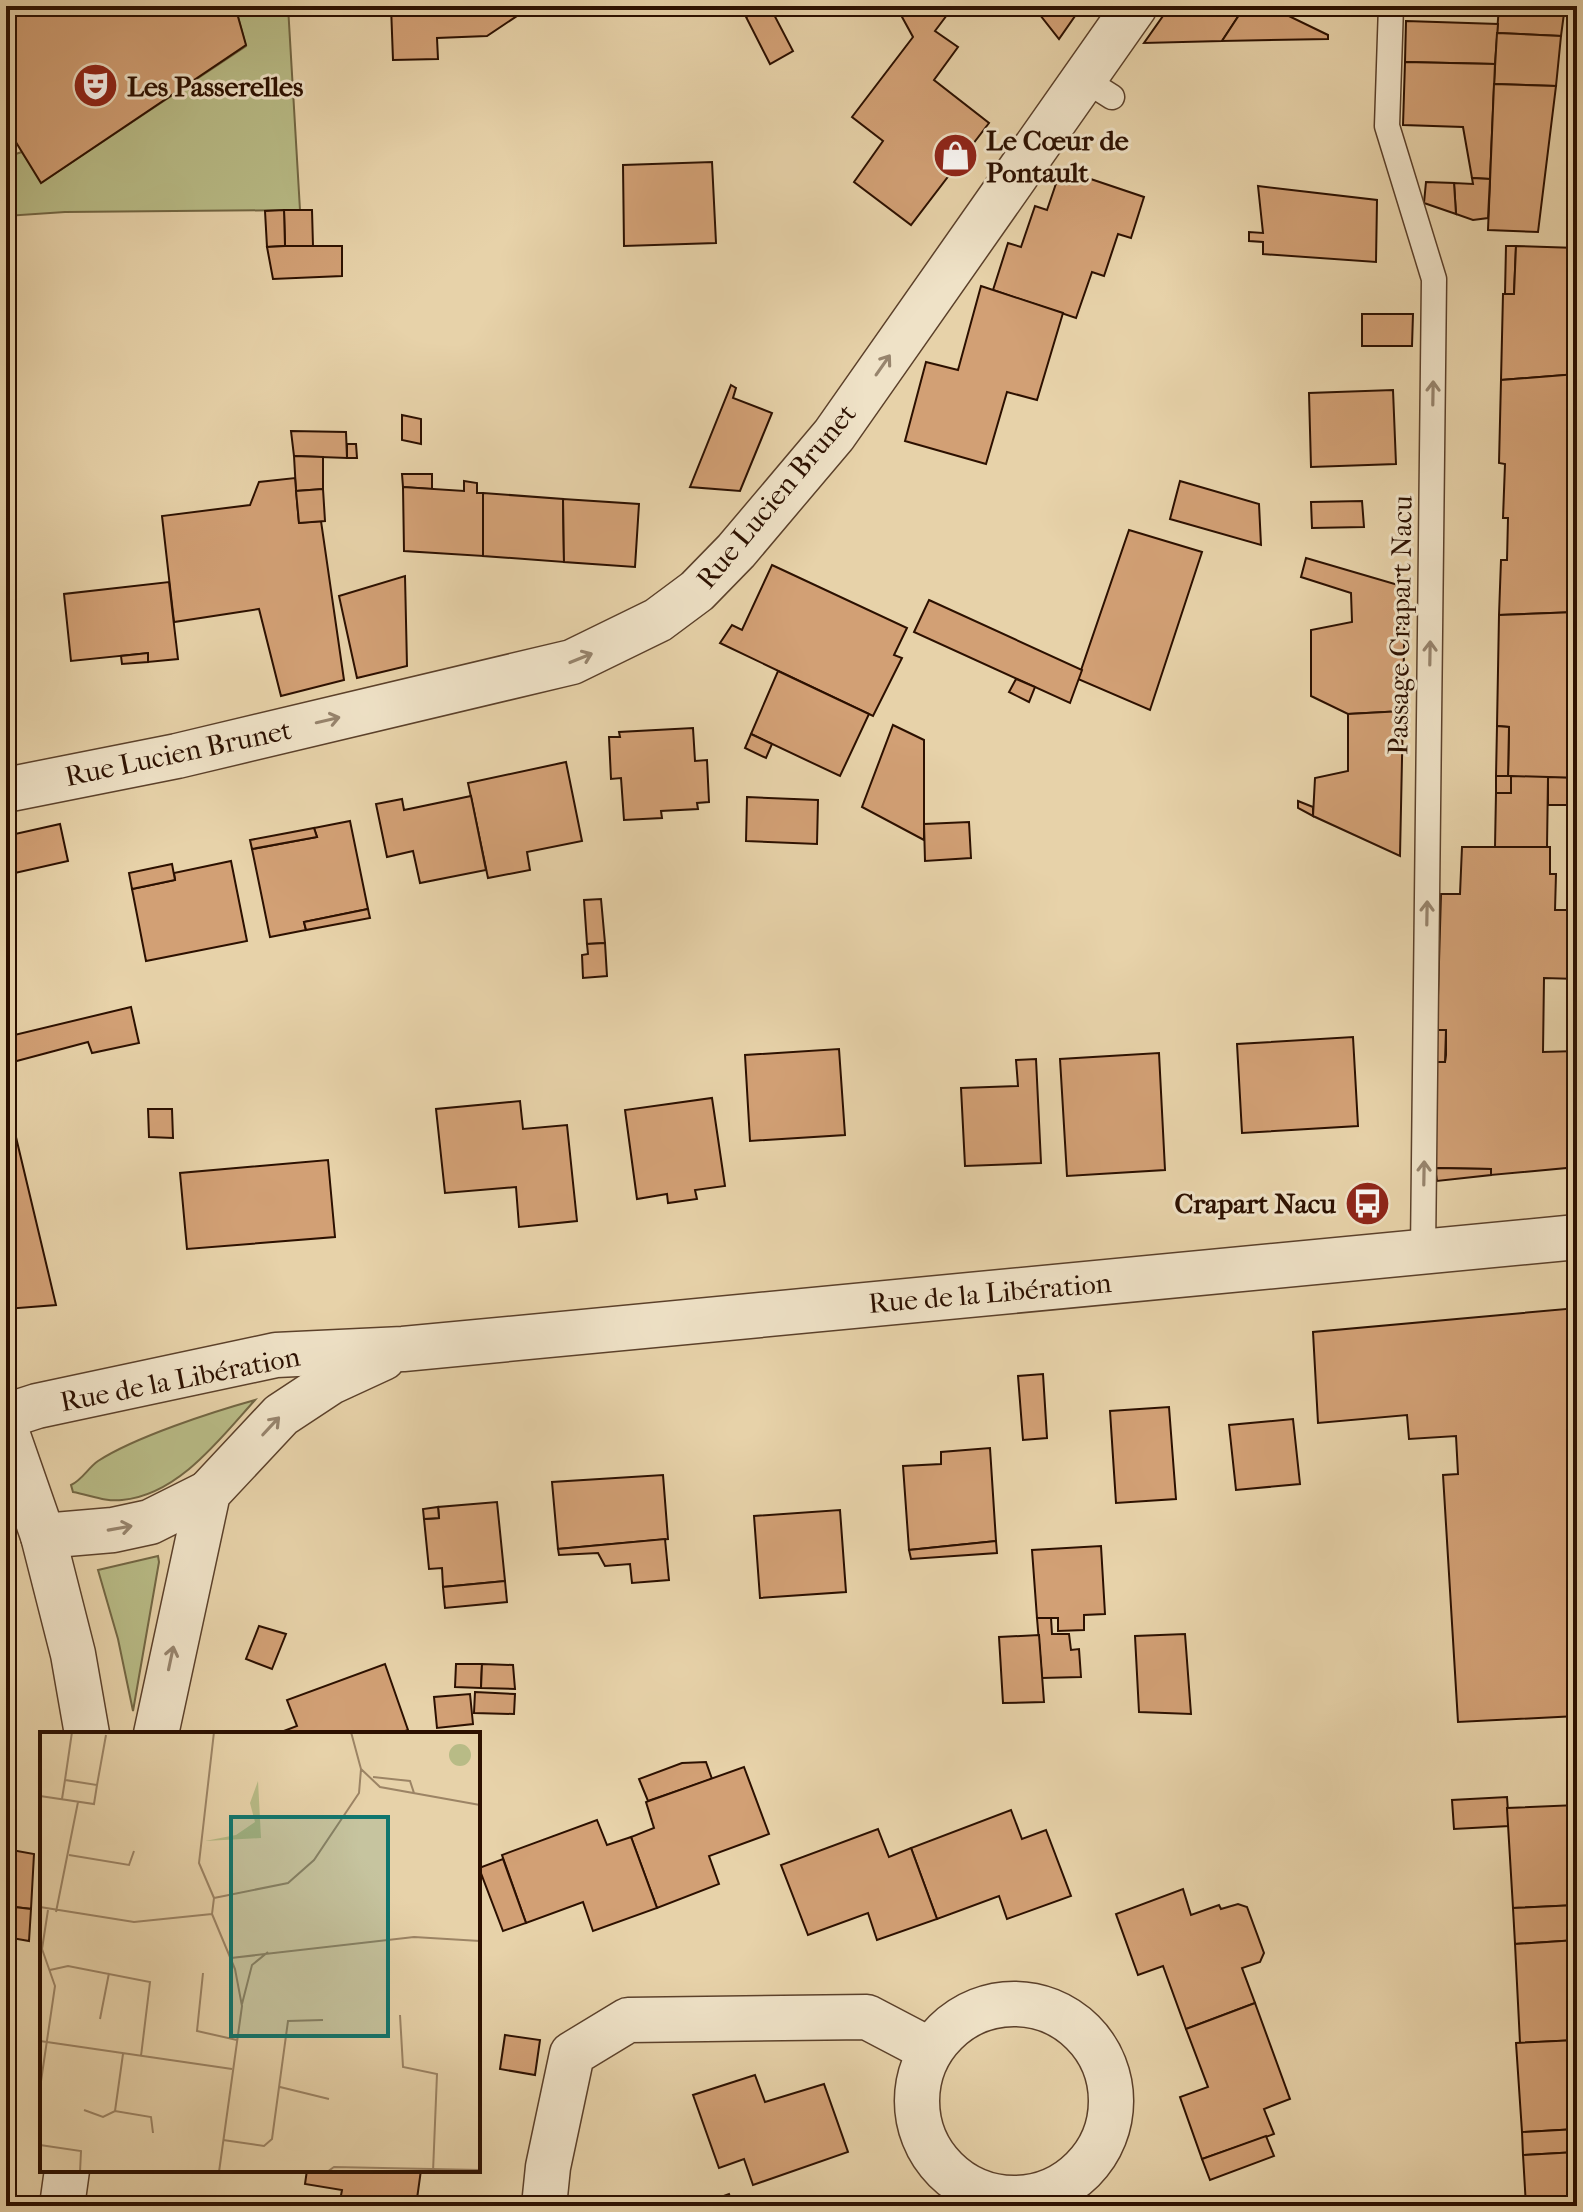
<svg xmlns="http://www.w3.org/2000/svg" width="1583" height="2212" font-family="'IM FELL French Canon',serif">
<rect width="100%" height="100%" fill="#e7d2a9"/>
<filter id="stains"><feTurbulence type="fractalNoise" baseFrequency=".0025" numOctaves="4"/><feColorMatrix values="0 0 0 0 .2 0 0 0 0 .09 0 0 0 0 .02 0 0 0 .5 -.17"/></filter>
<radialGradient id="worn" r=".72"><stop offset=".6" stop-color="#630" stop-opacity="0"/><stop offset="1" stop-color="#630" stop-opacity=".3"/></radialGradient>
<g fill="#b8bb86" stroke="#726643" stroke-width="2">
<polygon points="235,6 288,6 300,210 65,212 6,216 6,157 22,152 42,182 246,46"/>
<path d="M255 1400C220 1439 178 1495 122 1500 105 1502 90 1495 73 1492L71 1485C82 1480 88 1468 98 1461 135 1437 212 1412 255 1400Z"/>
<polygon points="158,1556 159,1562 133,1711 118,1639 98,1570"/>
</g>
<g fill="#d2a075" stroke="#2c1000" stroke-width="2">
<polygon points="6,6 235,6 246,45 41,183 6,126"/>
<polygon points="391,6 532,6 487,36 437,38 438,59 393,60"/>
<polygon points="766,6 772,6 770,7 793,51 770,64 746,17"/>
<polygon points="896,6 942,6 947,15 935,31 958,47 934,80 989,123 911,225 854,182 883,141 852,117 913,37"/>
<polygon points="1033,6 1082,6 1059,39"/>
<polygon points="1170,6 1245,6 1222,41 1144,43"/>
<polygon points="1245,6 1268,6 1328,35 1328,39 1222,41"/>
<polygon points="1499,6 1565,6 1561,36 1497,33"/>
<polygon points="1406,21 1498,24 1495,64 1405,62"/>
<polygon points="1497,33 1561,36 1556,86 1494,84"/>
<polygon points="1405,62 1495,64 1490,179 1472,178 1463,127 1403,125"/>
<polygon points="1494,84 1556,86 1538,232 1488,230"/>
<polygon points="712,162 716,243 624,246 623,165"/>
<polygon points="1061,169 1144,197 1131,238 1118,234 1104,276 1092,272 1076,318 993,290 1008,243 1021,247 1035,206 1047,210"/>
<polygon points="1472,178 1490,179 1488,218 1473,220 1456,214 1454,183 1473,184"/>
<polygon points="1426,182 1454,183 1456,214 1424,203"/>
<polygon points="1258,186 1377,200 1376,262 1263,254 1263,242 1249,241 1249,232 1263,233"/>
<polygon points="284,210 312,210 313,246 285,246"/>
<polygon points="284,210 285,246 267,247 265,211"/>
<polygon points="285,246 342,246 342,276 273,279 267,247"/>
<polygon points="1506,246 1516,246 1514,294 1505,294"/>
<polygon points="1516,246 1577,248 1577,374 1501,380 1503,294 1514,294"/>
<polygon points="981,286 1063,313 1037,400 1007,392 986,464 905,441 926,362 958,370"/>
<polygon points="1362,314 1413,314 1412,346 1362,346"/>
<polygon points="1577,374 1577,612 1499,615 1501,560 1507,560 1508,518 1503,518 1505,464 1499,463 1501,380"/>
<polygon points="731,385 736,388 733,398 772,413 740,491 690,487"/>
<polygon points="1393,390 1396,464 1311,467 1309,393"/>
<polygon points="402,415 421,419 421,444 402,440"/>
<polygon points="291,431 346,432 347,458 294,456"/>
<polygon points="347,444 356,444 357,458 347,458"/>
<polygon points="294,456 323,457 323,489 296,491"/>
<polygon points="402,474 432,474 432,489 403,487"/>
<polygon points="295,478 299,523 321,521 344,680 281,696 259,609 174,622 162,516 250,505 259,482"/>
<polygon points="464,481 477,483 477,493 483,493 483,556 404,551 403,487 464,491"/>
<polygon points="1180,481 1259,504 1261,545 1170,519"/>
<polygon points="323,489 325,521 299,523 296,491"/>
<polygon points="483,493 563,499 564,562 483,556"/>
<polygon points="563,499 639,504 635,567 564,562"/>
<polygon points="1362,501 1364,527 1312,528 1311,502"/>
<polygon points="1129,530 1202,552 1150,710 1078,679"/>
<polygon points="1306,558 1405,587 1403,711 1348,714 1311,696 1311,630 1352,622 1351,593 1301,577"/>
<polygon points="772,565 907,628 894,655 902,658 873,716 720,643 732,625 742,630"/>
<polygon points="405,576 407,666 357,678 339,596"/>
<polygon points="169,582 178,659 148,662 148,653 71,661 64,594"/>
<polygon points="929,600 1082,670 1070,703 914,632"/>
<polygon points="1577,612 1577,778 1508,777 1509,727 1497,726 1499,615"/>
<polygon points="148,653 148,662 122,664 121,656"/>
<polygon points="778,671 869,714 840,776 751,734"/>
<polygon points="1016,679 1035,687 1029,702 1009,692"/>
<polygon points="1403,711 1400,856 1313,816 1315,778 1348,771 1348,714"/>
<polygon points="893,725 924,740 924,840 862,807"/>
<polygon points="1497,726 1509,727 1508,777 1496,776"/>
<polygon points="693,728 695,761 707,760 709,802 697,803 698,809 661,811 662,818 624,820 621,778 611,779 609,737 620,737 619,732"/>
<polygon points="751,734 772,744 766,758 745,748"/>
<polygon points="566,762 582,841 527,852 530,870 488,878 468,783"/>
<rect x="1496" y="776" width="15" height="17"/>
<polygon points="1511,776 1548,777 1547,847 1495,847 1496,793 1511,793"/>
<polygon points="1548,777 1577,778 1577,805 1548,805"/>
<polygon points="471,796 486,870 420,883 413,851 387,857 376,804 402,799 404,810"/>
<polygon points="747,797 818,800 817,844 746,841"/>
<polygon points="1298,801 1313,807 1313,816 1298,808"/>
<polygon points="350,821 368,909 304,922 306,930 270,937 252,849 317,837 314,828"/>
<polygon points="969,822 971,858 925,861 924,824"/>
<polygon points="60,824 68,861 6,875 6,836"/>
<polygon points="314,828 317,837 252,849 250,840"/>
<polygon points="1462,847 1550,847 1550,874 1556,874 1555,910 1577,910 1577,979 1544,978 1543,1052 1577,1051 1577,1167 1491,1175 1491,1169 1435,1168 1436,1062 1445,1062 1446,1055 1446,1030 1437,1030 1441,894 1460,894"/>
<polygon points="231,861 247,941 146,961 132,889 175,880 174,873"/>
<polygon points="172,864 175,880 132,889 129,873"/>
<polygon points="601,899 605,943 587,944 584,900"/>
<polygon points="368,909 370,918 306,930 304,922"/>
<polygon points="605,943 607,976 583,978 582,955 588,954 587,944"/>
<polygon points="131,1007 139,1043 92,1053 88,1042 13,1062 15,1072 6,1074 6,1037"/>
<polygon points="1437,1030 1446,1030 1445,1062 1436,1062"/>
<polygon points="1353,1037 1358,1126 1242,1133 1237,1044"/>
<polygon points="839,1049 845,1135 750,1141 745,1055"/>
<polygon points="1159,1053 1165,1170 1067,1176 1060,1059"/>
<polygon points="1036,1059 1041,1163 965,1166 961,1088 1018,1086 1016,1060"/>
<polygon points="6,1093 15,1133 56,1305 6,1309"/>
<polygon points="712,1098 725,1186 695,1190 697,1199 668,1203 667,1194 637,1199 625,1110"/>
<polygon points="520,1101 523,1129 567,1125 577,1221 519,1227 516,1187 445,1193 436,1109"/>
<polygon points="148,1109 172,1109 173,1138 149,1137"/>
<polygon points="328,1160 335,1237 187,1249 180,1173"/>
<polygon points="1435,1168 1491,1169 1491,1175 1437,1181"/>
<polygon points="1577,1308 1577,1429 1567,1430 1569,1452 1577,1451 1577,1716 1458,1722 1443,1475 1458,1474 1456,1436 1409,1439 1407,1415 1318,1423 1313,1332"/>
<polygon points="1043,1374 1047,1438 1023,1440 1018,1376"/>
<polygon points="1169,1407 1176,1499 1116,1503 1110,1411"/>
<polygon points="1293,1419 1300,1484 1236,1490 1229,1425"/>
<polygon points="990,1448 996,1541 909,1550 903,1466 941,1464 941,1452"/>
<polygon points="663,1475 668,1539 558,1549 552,1482"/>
<polygon points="497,1502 505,1581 443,1587 442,1568 429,1569 424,1519 439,1518 438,1507"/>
<polygon points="438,1507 439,1518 424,1519 423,1509"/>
<polygon points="840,1510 846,1592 760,1598 754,1516"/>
<polygon points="665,1539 669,1580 632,1583 630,1564 605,1566 598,1553 559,1555 558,1549"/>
<polygon points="996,1541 997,1553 911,1559 909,1550"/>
<polygon points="1101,1546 1105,1614 1084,1615 1084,1630 1058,1631 1058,1618 1037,1618 1032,1550"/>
<polygon points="505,1581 507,1602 445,1608 443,1587"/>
<polygon points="1037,1618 1051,1618 1052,1634 1069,1634 1071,1650 1079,1649 1081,1677 1042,1678"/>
<polygon points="259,1626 286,1634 272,1669 246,1659"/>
<polygon points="1185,1634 1191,1714 1139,1712 1135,1636"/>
<polygon points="1039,1635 1044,1702 1003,1703 999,1637"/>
<polygon points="385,1664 408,1730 397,1734 276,1734 297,1726 287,1700"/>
<polygon points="456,1664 482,1664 481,1688 455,1687"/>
<polygon points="482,1664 513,1665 515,1689 481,1688"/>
<polygon points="475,1692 515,1694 514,1714 474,1713"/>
<polygon points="470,1694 473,1724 437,1728 434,1697"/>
<polygon points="706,1762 712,1779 648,1801 639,1779 682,1763"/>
<polygon points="744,1767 769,1834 709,1856 719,1884 657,1908 631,1837 654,1828 646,1802"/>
<polygon points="1507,1797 1509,1826 1454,1829 1452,1800"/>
<polygon points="1577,1805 1577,1905 1513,1908 1507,1808"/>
<polygon points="1011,1810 1022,1839 1046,1830 1071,1896 1007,1919 999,1896 937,1919 911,1848"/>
<polygon points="597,1820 607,1845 631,1837 657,1908 593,1931 583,1902 526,1923 502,1855"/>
<polygon points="878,1829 889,1857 911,1848 937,1919 877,1940 868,1913 808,1935 781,1865"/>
<polygon points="6,1849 34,1854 31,1909 6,1906"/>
<polygon points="503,1859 526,1923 503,1931 479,1868"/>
<polygon points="1183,1889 1191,1915 1219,1905 1221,1909 1238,1904 1247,1907 1264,1953 1260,1962 1242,1968 1255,2003 1186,2029 1163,1966 1138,1975 1116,1914"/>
<polygon points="1577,1905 1577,1940 1515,1944 1513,1908"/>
<polygon points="6,1906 31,1909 29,1941 6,1937"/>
<polygon points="1577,1940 1577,2040 1520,2043 1515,1944"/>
<polygon points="1255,2003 1290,2099 1264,2109 1274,2134 1202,2159 1180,2097 1208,2087 1186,2029"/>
<polygon points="505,2035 540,2040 535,2075 500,2069"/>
<polygon points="1577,2040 1577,2129 1522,2132 1516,2043"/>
<polygon points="755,2075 765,2102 824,2084 848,2152 753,2185 744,2159 719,2168 693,2095"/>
<polygon points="1577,2129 1577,2152 1523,2155 1522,2132"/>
<polygon points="1266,2136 1274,2156 1210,2180 1202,2159"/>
<polygon points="1577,2152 1577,2206 1526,2206 1523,2155"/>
<polygon points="307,2170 421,2170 416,2206 339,2206 342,2190 305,2184"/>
<polygon points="729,2194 733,2206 696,2206"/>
</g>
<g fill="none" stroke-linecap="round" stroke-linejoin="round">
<defs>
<g id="service">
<polyline points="1391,6 1387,126 1434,279 1423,1251"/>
<polyline points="1082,78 1112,97"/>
</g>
<g id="minor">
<circle cx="1014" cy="2101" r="97"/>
<polyline points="544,2206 548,2167 572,2054 628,2020 867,2017 930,2050"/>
</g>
<g id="tertiary">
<polyline points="6,790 177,756 572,662 658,620 697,591 736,551 834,435 1135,6"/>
<polyline points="6,1416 37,1406 276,1355 403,1349 1577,1237"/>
<polyline points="6,1430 43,1536 73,1654 87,1734"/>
<polyline points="43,1536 113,1530 150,1522 208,1493"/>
<polyline points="156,1734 208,1493 281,1415 331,1382 383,1358"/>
<polyline points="62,2206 67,2170"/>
</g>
</defs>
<use href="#service" stroke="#5b402a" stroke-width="27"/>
<use href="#minor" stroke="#5b402a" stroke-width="47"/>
<use href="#tertiary" stroke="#5b402a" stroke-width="47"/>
<use href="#service" stroke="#efe2c7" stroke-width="24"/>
<use href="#minor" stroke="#efe2c7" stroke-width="44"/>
<use href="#tertiary" stroke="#efe2c7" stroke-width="44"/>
</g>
<defs><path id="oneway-shaft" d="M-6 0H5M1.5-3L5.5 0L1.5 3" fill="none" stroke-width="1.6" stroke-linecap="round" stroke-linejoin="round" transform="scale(2)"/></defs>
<g stroke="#97846d">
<use href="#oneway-shaft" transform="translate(883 365) rotate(-55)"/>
<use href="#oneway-shaft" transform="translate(1433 393) rotate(-89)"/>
<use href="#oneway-shaft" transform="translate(1430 653) rotate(-89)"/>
<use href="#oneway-shaft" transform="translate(581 658) rotate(-22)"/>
<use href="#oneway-shaft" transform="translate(328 720) rotate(-13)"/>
<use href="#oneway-shaft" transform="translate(1427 913) rotate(-89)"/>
<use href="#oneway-shaft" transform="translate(1424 1173) rotate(-89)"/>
<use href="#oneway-shaft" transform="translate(271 1426) rotate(-47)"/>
<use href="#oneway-shaft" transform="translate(120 1528) rotate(-10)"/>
<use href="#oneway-shaft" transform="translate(171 1658) rotate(-78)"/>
</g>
<defs>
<symbol id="theatre-disc" viewBox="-11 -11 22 22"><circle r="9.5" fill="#8f2418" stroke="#efe2c7"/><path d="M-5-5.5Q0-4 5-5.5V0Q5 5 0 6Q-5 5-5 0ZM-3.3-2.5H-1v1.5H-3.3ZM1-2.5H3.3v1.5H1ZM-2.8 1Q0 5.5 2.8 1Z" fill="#fff"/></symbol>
<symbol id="shop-disc" viewBox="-11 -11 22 22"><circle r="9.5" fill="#8f2418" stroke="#efe2c7"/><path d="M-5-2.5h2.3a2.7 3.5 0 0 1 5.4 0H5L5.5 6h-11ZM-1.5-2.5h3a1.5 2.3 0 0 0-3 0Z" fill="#fff"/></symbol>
<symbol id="bus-disc" viewBox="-11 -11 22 22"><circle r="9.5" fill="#8f2418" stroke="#efe2c7"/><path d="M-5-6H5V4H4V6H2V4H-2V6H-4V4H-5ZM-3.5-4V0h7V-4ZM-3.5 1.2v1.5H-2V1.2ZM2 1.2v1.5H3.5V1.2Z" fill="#fff"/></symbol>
</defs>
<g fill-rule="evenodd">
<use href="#theatre-disc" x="70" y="60" width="51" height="51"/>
<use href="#shop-disc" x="930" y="130" width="51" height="51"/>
<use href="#bus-disc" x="1342" y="1178" width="51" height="51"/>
</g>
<g text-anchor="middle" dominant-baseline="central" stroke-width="6" stroke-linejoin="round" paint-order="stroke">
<g font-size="28" font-weight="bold" fill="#2c1000" stroke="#efe2c7" text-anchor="start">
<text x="127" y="86">Les Passerelles</text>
<text x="986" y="140">Le Cœur de<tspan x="986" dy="32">Pontault</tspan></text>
<text x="1336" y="1203" text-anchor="end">Crapart Nacu</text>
</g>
<g font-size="28" fill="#2c1000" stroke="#efe2c7">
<text transform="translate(776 496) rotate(-50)">Rue Lucien Brunet</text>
<text transform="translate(1400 625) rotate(-89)">Passage Crapart Nacu</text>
<text transform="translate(178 753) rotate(-12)">Rue Lucien Brunet</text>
<text transform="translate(990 1293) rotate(-5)">Rue de la Libération</text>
<text transform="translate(180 1379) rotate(-11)">Rue de la Libération</text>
</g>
</g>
<g transform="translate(40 1732)">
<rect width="440" height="440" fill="#e7d2a9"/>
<path d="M409 23a11 11 0 1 1 22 0a11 11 0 1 1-22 0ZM218 49 221 106 165 109 196 103 215 90 210 71Z" fill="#b8bb86"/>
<path fill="none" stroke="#9c8465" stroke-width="2" d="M321 37 340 55 440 73M333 45 370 49 374 61M25 48 32 0M57 53 66 3M0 64 54 72 57 53 25 48 22 67M29 123 89 133 94 119M174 166 172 182 195 237 202 274 179 440M174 166 248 151 274 128 319 61 321 37 311 0M174 166 159 131 174 0M0 175 94 190 172 182M16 180 38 70M191 226 374 205 440 209M10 238 28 234 110 250 101 324M163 241 157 299 197 308M202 272 212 233 228 220M360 283 363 335 397 342 393 440M60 287 69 241M0 309 192 337M240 355 289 367M0 356 15 254 2 217 8 178M44 378 63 385 75 379 111 385 113 401M75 379 83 322M183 408 224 414 232 407 248 289 283 288M0 413 41 419 40 440M287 440 294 435 440 438"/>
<path fill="#0f766e" fill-opacity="0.15" stroke="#0f766e" stroke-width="4" d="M191 85H348V304H191Z"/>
<rect width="440" height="440" fill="none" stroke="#2c1000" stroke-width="4"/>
</g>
<rect width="1583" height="2212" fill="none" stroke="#e7d2a9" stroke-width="32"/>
<rect x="8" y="8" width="1567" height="2196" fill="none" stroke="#2c1000" stroke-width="4"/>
<rect x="16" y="16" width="1551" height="2180" fill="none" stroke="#2c1000" stroke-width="2"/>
<rect width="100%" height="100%" filter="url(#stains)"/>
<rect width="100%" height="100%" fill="url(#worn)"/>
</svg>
